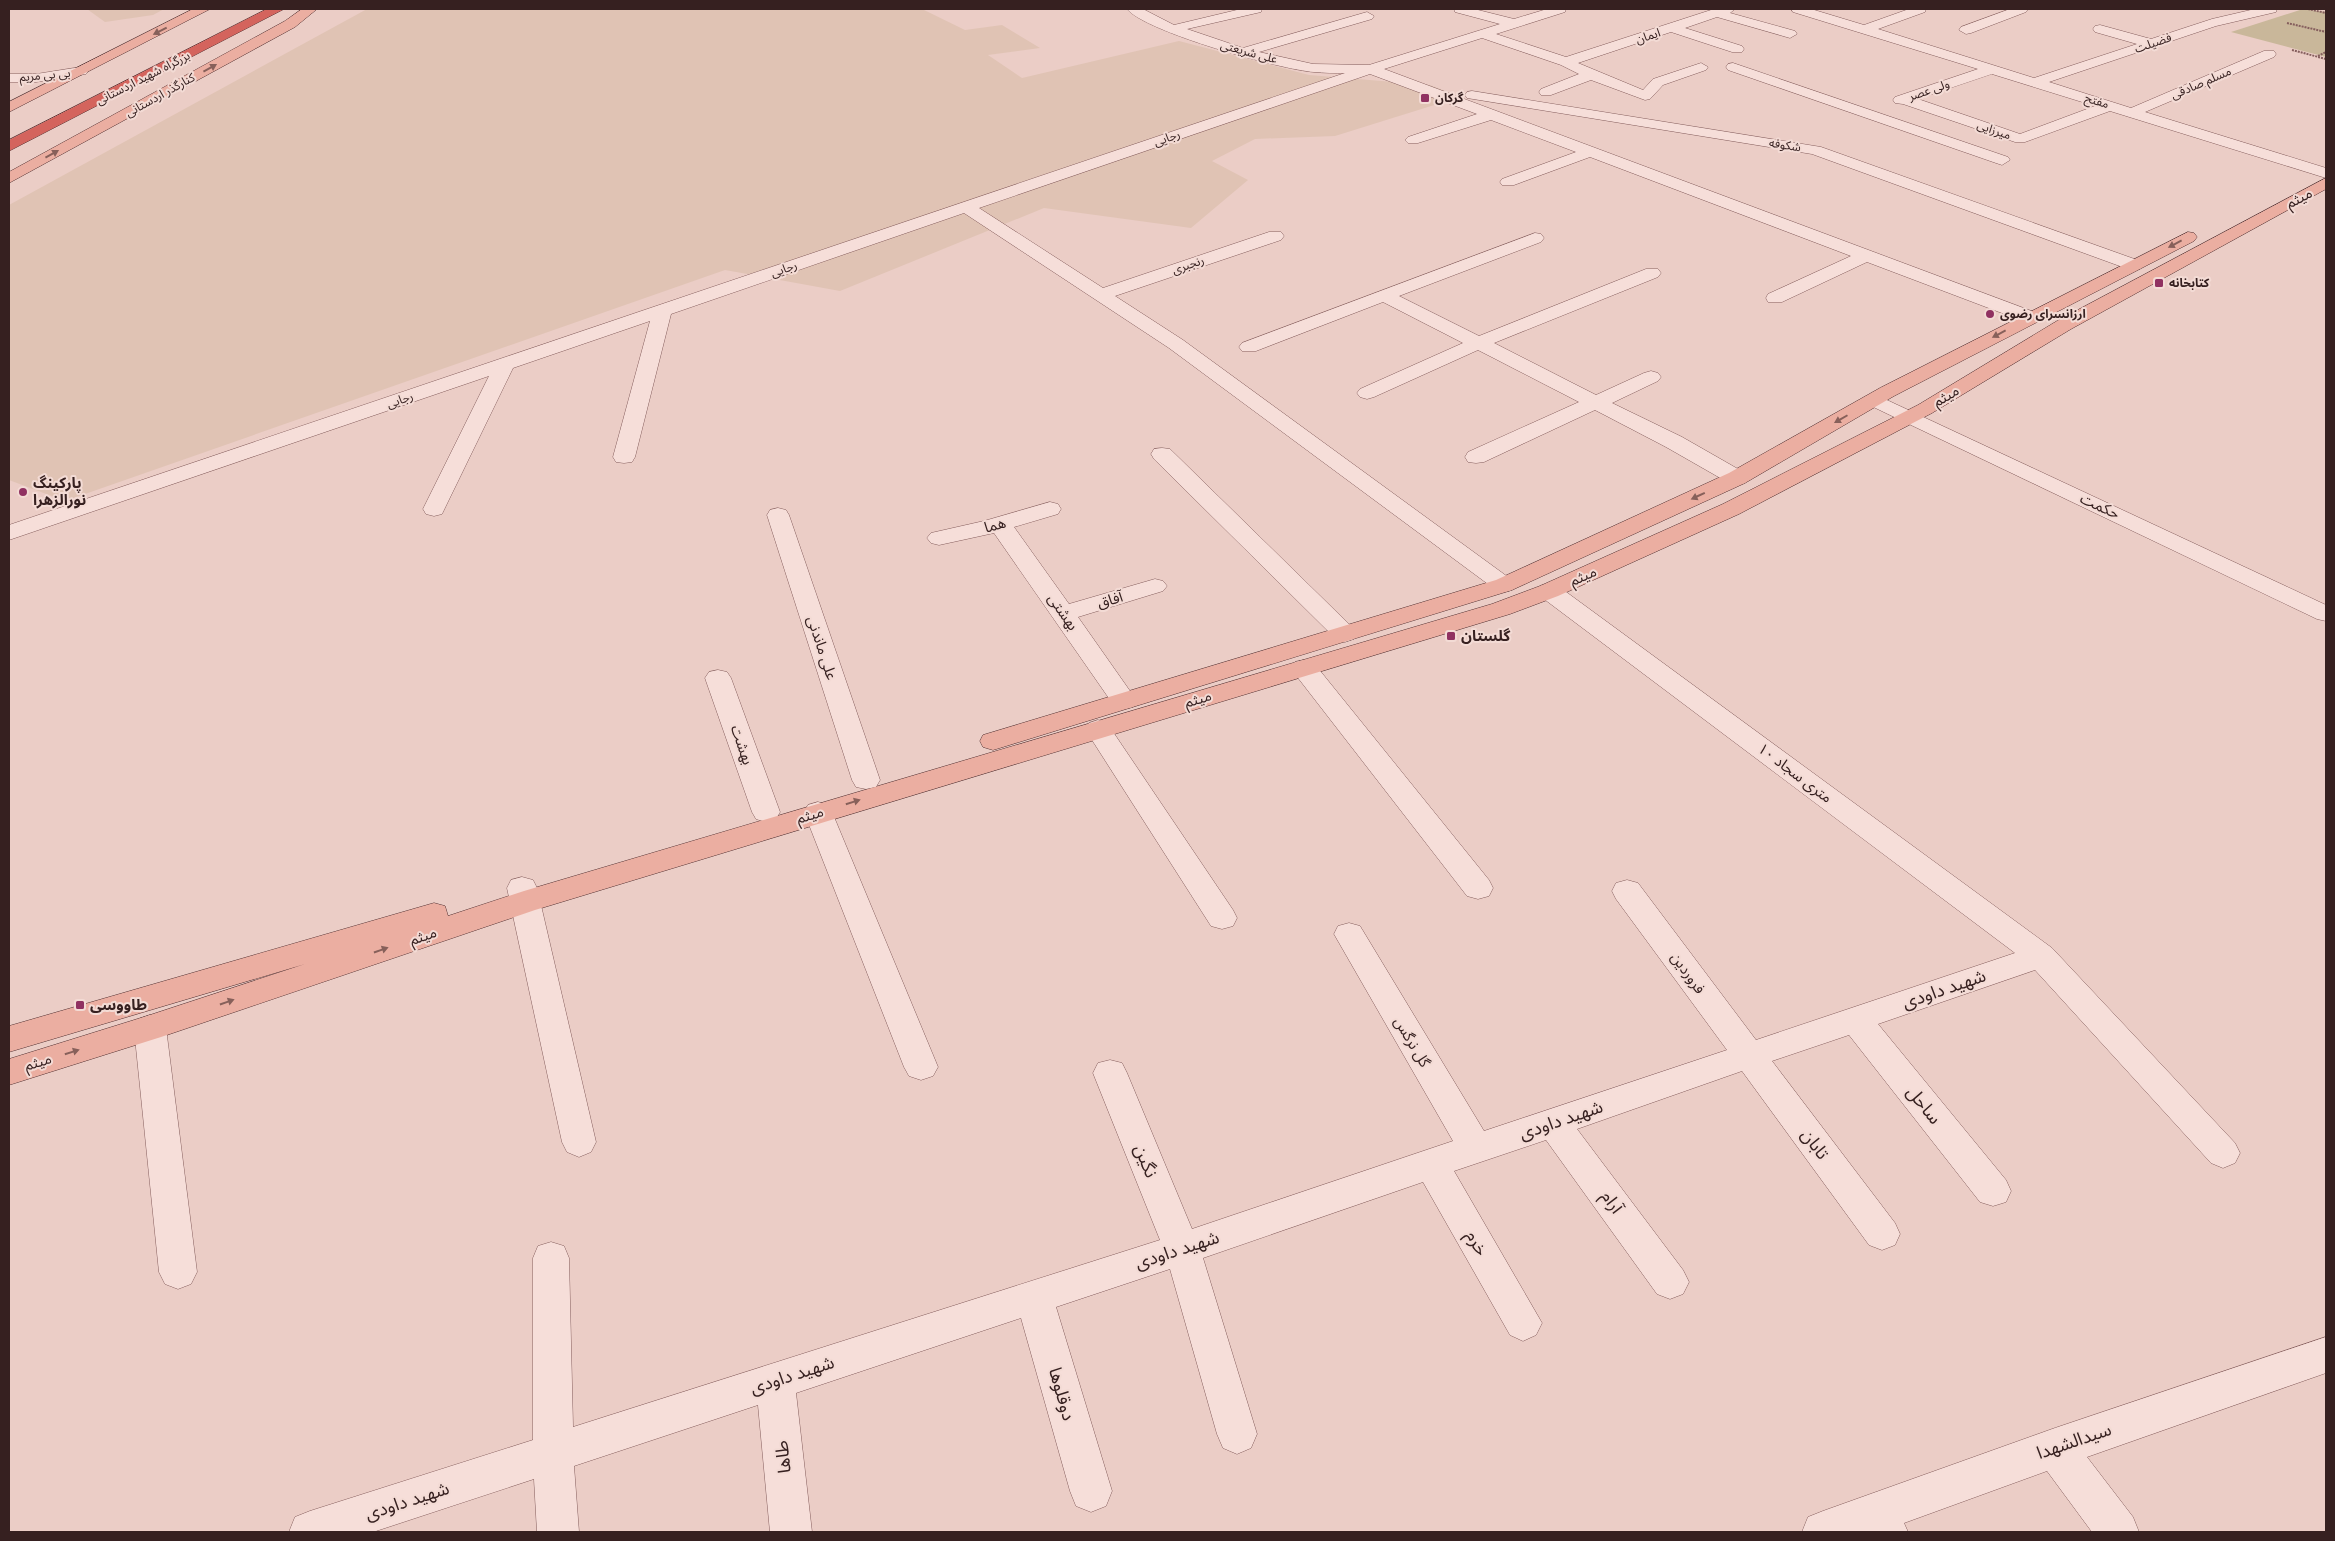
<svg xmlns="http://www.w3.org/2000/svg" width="2335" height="1541" font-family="'Times New Roman','Noto Sans Arabic',serif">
<rect width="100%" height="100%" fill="#ebcdc6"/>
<g fill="#e0c3b4">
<polygon points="87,9 164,9 153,15 105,22"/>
<polygon points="367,9 922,9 965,30 1002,25 1040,48 988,55 1022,78 1179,41 1309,75 1430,85 1460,97 1335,136 1255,139 1212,161 1248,180 1191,228 1044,208 840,291 725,270 65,501 9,480 9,205"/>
</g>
<polygon fill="#c9b79a" points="2303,9 2326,12 2326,57 2231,32"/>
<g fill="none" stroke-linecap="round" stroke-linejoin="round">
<defs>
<g id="minor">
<path d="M1127 9H1143L1174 25 1241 9H1262L1261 12 1187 29 1243 48 1367 12 1374 16 1372 19 1259 52 1313 64 1369 65 1500 24 1455 12 1454 9H1474L1514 19 1547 9H1566L1565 12 1496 34 1566 57 1711 10 1735 9 1730 13 1795 31 1797 34 1790 38 1717 17 1685 28 1742 46 1744 49 1742 52H1732L1671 32 1578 63 1643 90 1653 79 1701 63 1708 67 1706 70 1663 85 1650 99 1645 100 1591 80 1551 95H1541L1539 92 1541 89 1579 74 1561 65 1482 38 1384 69 2037 313 2039 317 2037 321H2023L1867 262 1782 302H1768L1766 298 1768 294 1851 256 1590 157 1514 185H1502L1500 182 1502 179 1576 152 1491 120 1418 143H1408L1405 140 1408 137 1477 114 1370 74 979 208 1103 288 1269 232H1281L1284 236 1281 240 1115 296 1183 340 1512 580 1516 585 1512 590 1504 592 1496 590 1169 348 964 213 671 314 635 457 632 462 624 463 616 462 613 457 650 321 513 368 442 514 434 516 426 514 423 509 489 376 9 540V525L1345 73C1335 73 1324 73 1314 72 1283 70 1145 32 1127 9Z"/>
<path d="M1791 9H1811L1864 25 1909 9H1926L1925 12 1878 29 2034 78 2137 44 2095 32 2093 29 2095 26 2100 25 2151 39 2212 19 2255 9H2277L2276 12 2216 26 2049 82 2131 108 2264 51H2274L2276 54 2274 57 2145 112 2326 168V178L2110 111 2025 142H2015L1903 104 1895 103 1893 100 1895 97 1978 69 1793 12ZM1992 74 2095 106 2020 134 1918 99Z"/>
<polygon points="2010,9 2028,9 2026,12 1971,33 1966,34 1959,30 1961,27"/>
<polygon points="1733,63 2008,157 2010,160 2002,165 1996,163 1728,70 1726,67 1728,64"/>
<polygon points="81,67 86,68 88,71 86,74 36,82 9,82 9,74 36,74"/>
<polygon points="1472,91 1821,147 2140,261 2143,265 2140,269 2128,269 1812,154 1467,98 1465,95 1467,92"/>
<polygon points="1535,233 1541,234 1544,238 1541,242 1399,296 1479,336 1646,269 1658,269 1661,273 1658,277 1494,343 1596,395 1644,373 1651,371 1658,373 1661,377 1658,381 1612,403 1682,437 1745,473 1748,478 1745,483 1737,485 1729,483 1666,447 1595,410 1484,462 1476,463 1468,462 1465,457 1468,452 1579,402 1478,350 1374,397 1367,399 1360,397 1357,393 1360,389 1463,343 1383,302 1256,351 1242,351 1239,347 1242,343"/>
<polygon points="1874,394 2326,605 2326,621 2317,619 1867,404 1864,400 1867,396"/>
<polygon points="1162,448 1170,449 1354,629 1357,634 1354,639 1345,642 1336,639 1154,459 1151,454 1154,449"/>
<polygon points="1050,502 1058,504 1061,509 1058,514 1014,527 1069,604 1155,579 1163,581 1167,586 1163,591 1078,617 1137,701 1133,707 1124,709 1115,707 994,533 939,545 931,543 927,538 931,533 984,521"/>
<polygon points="778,508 786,510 789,515 880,780 876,787 866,789 856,787 852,780 767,515 770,510"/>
<polygon points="1549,584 1558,586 2052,948 2235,1143 2240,1153 2235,1163 2223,1168 2211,1163 2035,970 1878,1024 2006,1180 2011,1191 2006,1202 1993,1206 1980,1202 1849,1035 1772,1061 1895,1223 1900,1234 1895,1245 1882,1250 1869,1245 1742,1071 1577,1129 1683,1270 1689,1282 1683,1294 1670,1299 1657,1294 1546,1140 1454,1171 1542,1323 1536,1335 1523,1341 1510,1335 1423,1182 1203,1258 1257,1434 1251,1448 1237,1454 1223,1448 1217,1434 1170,1269 1056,1307 1112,1491 1106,1506 1091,1512 1076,1506 1070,1491 1021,1318 796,1393 812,1532 770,1532 758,1405 574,1466 579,1532 537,1532 534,1479 373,1532 289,1532 295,1517 310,1511 533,1440 533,1258 538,1246 551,1242 564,1246 569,1258 573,1427 1160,1240 1093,1073 1098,1063 1110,1060 1122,1063 1127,1073 1192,1229 1453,1141 1334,934 1338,926 1349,923 1360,926 1484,1131 1727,1050 1616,899 1612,891 1616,883 1627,880 1638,883 1756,1040 2015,953 1540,596 1537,591 1540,586"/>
<polygon points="1304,660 1313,662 1489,880 1493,888 1489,896 1478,899 1467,896 1295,674 1291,668 1295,662"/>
<polygon points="718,670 727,672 731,678 780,812 776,819 766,822 756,819 752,812 705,678 709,672"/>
<polygon points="1098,720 1107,723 1233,910 1237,918 1233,926 1222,929 1211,926 1085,729 1089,723"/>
<polygon points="818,802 828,805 832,812 938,1067 933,1076 921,1080 909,1076 904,1067 804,812 808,805"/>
<polygon points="522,877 533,880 537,888 596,1142 591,1152 579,1157 567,1152 562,1142 507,888 511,880"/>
<polygon points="150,1015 161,1019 166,1028 197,1272 191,1284 178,1289 165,1284 159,1272 134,1028 139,1019"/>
<polygon points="2326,1337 2326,1373 2087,1457 2133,1517 2139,1532 2092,1532 2047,1471 1904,1523 1908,1532 1802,1532 1808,1517 1823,1511 2055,1428"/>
</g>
<g id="major">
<polygon points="193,9 210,9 9,112 9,102"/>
<polygon points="302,9 317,9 295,27 9,183 9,172 285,21"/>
<polygon points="2326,178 2326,189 2071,329 1932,413 1739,514 1558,596 1510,614 535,910 161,1037 9,1085 9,1059 147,1016 305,964 9,1052 9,1026 434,903 445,906 448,916 524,891 1492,604 1540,586 1723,504 1918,405 2057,321"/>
<polygon points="2188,232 2194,233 2197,237 2194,241 1894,396 1745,483 1512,590 1003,747 993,750 983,747 980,741 983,735 1496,580 1729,473 1880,388"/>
</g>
<polygon id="highway" points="267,9 284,9 9,151 9,140"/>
</defs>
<use href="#minor" stroke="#855e5d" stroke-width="1"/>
<use href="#major" stroke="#533132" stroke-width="1"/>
<use href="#highway" stroke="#533132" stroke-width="1"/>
<g stroke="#855e5d" stroke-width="2" stroke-dasharray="2 1" stroke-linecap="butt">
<polyline points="2308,9 2326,13"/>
<polyline points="2287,23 2326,32"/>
<polyline points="2292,50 2326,59"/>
<polyline points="2318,56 2326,52"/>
</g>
<use href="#minor" fill="#f6ded9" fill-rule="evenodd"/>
<use href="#major" fill="#ebaea1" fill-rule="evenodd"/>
<use href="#highway" fill="#d4645d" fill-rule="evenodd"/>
</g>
<defs><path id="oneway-solid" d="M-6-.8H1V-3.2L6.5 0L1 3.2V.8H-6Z" transform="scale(1.25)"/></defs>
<g fill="#87605a">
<use href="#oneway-solid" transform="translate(160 31) rotate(153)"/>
<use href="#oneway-solid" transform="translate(210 68) rotate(-29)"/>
<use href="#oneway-solid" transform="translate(52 154) rotate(-29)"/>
<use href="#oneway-solid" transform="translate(2175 244) rotate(152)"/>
<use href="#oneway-solid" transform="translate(1999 334) rotate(152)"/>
<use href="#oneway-solid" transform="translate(1841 419) rotate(150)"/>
<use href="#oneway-solid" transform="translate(1698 496) rotate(155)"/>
<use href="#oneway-solid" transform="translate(853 802) rotate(-17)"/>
<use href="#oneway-solid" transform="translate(381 950) rotate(-19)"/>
<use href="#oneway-solid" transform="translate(227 1002) rotate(-19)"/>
<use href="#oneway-solid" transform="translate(72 1052) rotate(-17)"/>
</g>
<g fill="#903161" stroke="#f3dbd5" stroke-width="2">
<rect x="1420" y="93" width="10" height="10" rx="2.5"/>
<rect x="2154" y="278" width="10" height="10" rx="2.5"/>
<circle cx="1990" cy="314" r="5"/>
<circle cx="23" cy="492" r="5"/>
<rect x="1446" y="631" width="10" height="10" rx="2.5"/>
<rect x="75" y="1000" width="10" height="10" rx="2.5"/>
</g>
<g text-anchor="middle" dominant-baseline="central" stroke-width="4" stroke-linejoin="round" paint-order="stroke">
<g font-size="12" fill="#362020" stroke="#f3dbd5">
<text transform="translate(1648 36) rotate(-18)">ایمان</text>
<text transform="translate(2153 43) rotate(-19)">فضیلت</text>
<text transform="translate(1249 52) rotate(15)">علی شریعتی</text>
<text transform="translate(45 75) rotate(-5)">بی بی مریم</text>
<text transform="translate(143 78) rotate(-27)">بزرگراه شهید اردستانی</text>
<text transform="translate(2201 83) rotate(-23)">مسلم صادقی</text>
<text transform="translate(1929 90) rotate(-19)">ولی عصر</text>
<text transform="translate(160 95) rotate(-29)">کنارگذر اردستانی</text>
<text transform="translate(2097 101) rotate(17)">مفتح</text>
<text transform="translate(1994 130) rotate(19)">میرزایی</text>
<text transform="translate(1167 138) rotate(-19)">رجایی</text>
<text transform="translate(1785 145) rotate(9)">شکوفه</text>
<text transform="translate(1188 265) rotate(-19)">رنجبری</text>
<text transform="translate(784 269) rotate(-19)">رجایی</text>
<text transform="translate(400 400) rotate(-19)">رجایی</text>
</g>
<g font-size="12" font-weight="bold" fill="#362020" stroke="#f3dbd5" text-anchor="start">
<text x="1435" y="98">گرکان</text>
<text x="2169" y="283">کتابخانه</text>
<text x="2000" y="314">ارزانسرای رضوی</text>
</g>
<g font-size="15" fill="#362020" stroke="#f3dbd5">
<text transform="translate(2299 198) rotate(-28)">میثم</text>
<text transform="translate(1946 396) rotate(-31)">میثم</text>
<text transform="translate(2100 506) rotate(25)">حکمت</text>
<text transform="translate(995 525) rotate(-15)">هما</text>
<text transform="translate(1583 576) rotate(-24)">میثم</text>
<text transform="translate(1110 600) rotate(-17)">آفاق</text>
<text transform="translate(1063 612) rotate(55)">بهشتی</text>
<text transform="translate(822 648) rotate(72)">علی ماندنی</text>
<text transform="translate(1198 699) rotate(-17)">میثم</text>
<text transform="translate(742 745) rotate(71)">بهشت</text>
<text transform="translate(1795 773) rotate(37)">۱۰ متری سجاد</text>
<text transform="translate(810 815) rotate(-17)">میثم</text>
<text transform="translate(423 936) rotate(-19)">میثم</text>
<text transform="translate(1688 973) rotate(54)">فروردین</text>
<text transform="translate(1412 1042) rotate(59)">گل نرگس</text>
<text transform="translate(38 1062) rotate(-17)">میثم</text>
</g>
<g font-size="15" font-weight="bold" fill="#362020" stroke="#f3dbd5" text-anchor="start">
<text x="33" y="483">پارکینگ<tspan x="33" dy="17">نورالزهرا</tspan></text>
<text x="1461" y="636">گلستان</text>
<text x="90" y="1005">طاووسی</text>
</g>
<g font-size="18" fill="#362020" stroke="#f3dbd5">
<text transform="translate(1944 989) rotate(-19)">شهید داودی</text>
<text transform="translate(1924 1105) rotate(51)">ساحل</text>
<text transform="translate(1561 1120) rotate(-19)">شهید داودی</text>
<text transform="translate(1815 1144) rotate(53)">تابان</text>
<text transform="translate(1146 1161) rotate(68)">نگین</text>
<text transform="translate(1612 1202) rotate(54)">آرام</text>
<text transform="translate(1477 1243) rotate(60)">خرم</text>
<text transform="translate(1177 1250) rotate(-18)">شهید داودی</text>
<text transform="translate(792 1375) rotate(-18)">شهید داودی</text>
<text transform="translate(1062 1394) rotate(74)">دوقلوها</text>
<text transform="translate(2074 1441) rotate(-19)">سیدالشهدا</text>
<text transform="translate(783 1457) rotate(-96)">طاها</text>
<text transform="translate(407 1501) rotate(-18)">شهید داودی</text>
</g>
</g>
<rect width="2335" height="1541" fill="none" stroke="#362020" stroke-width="20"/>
</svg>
